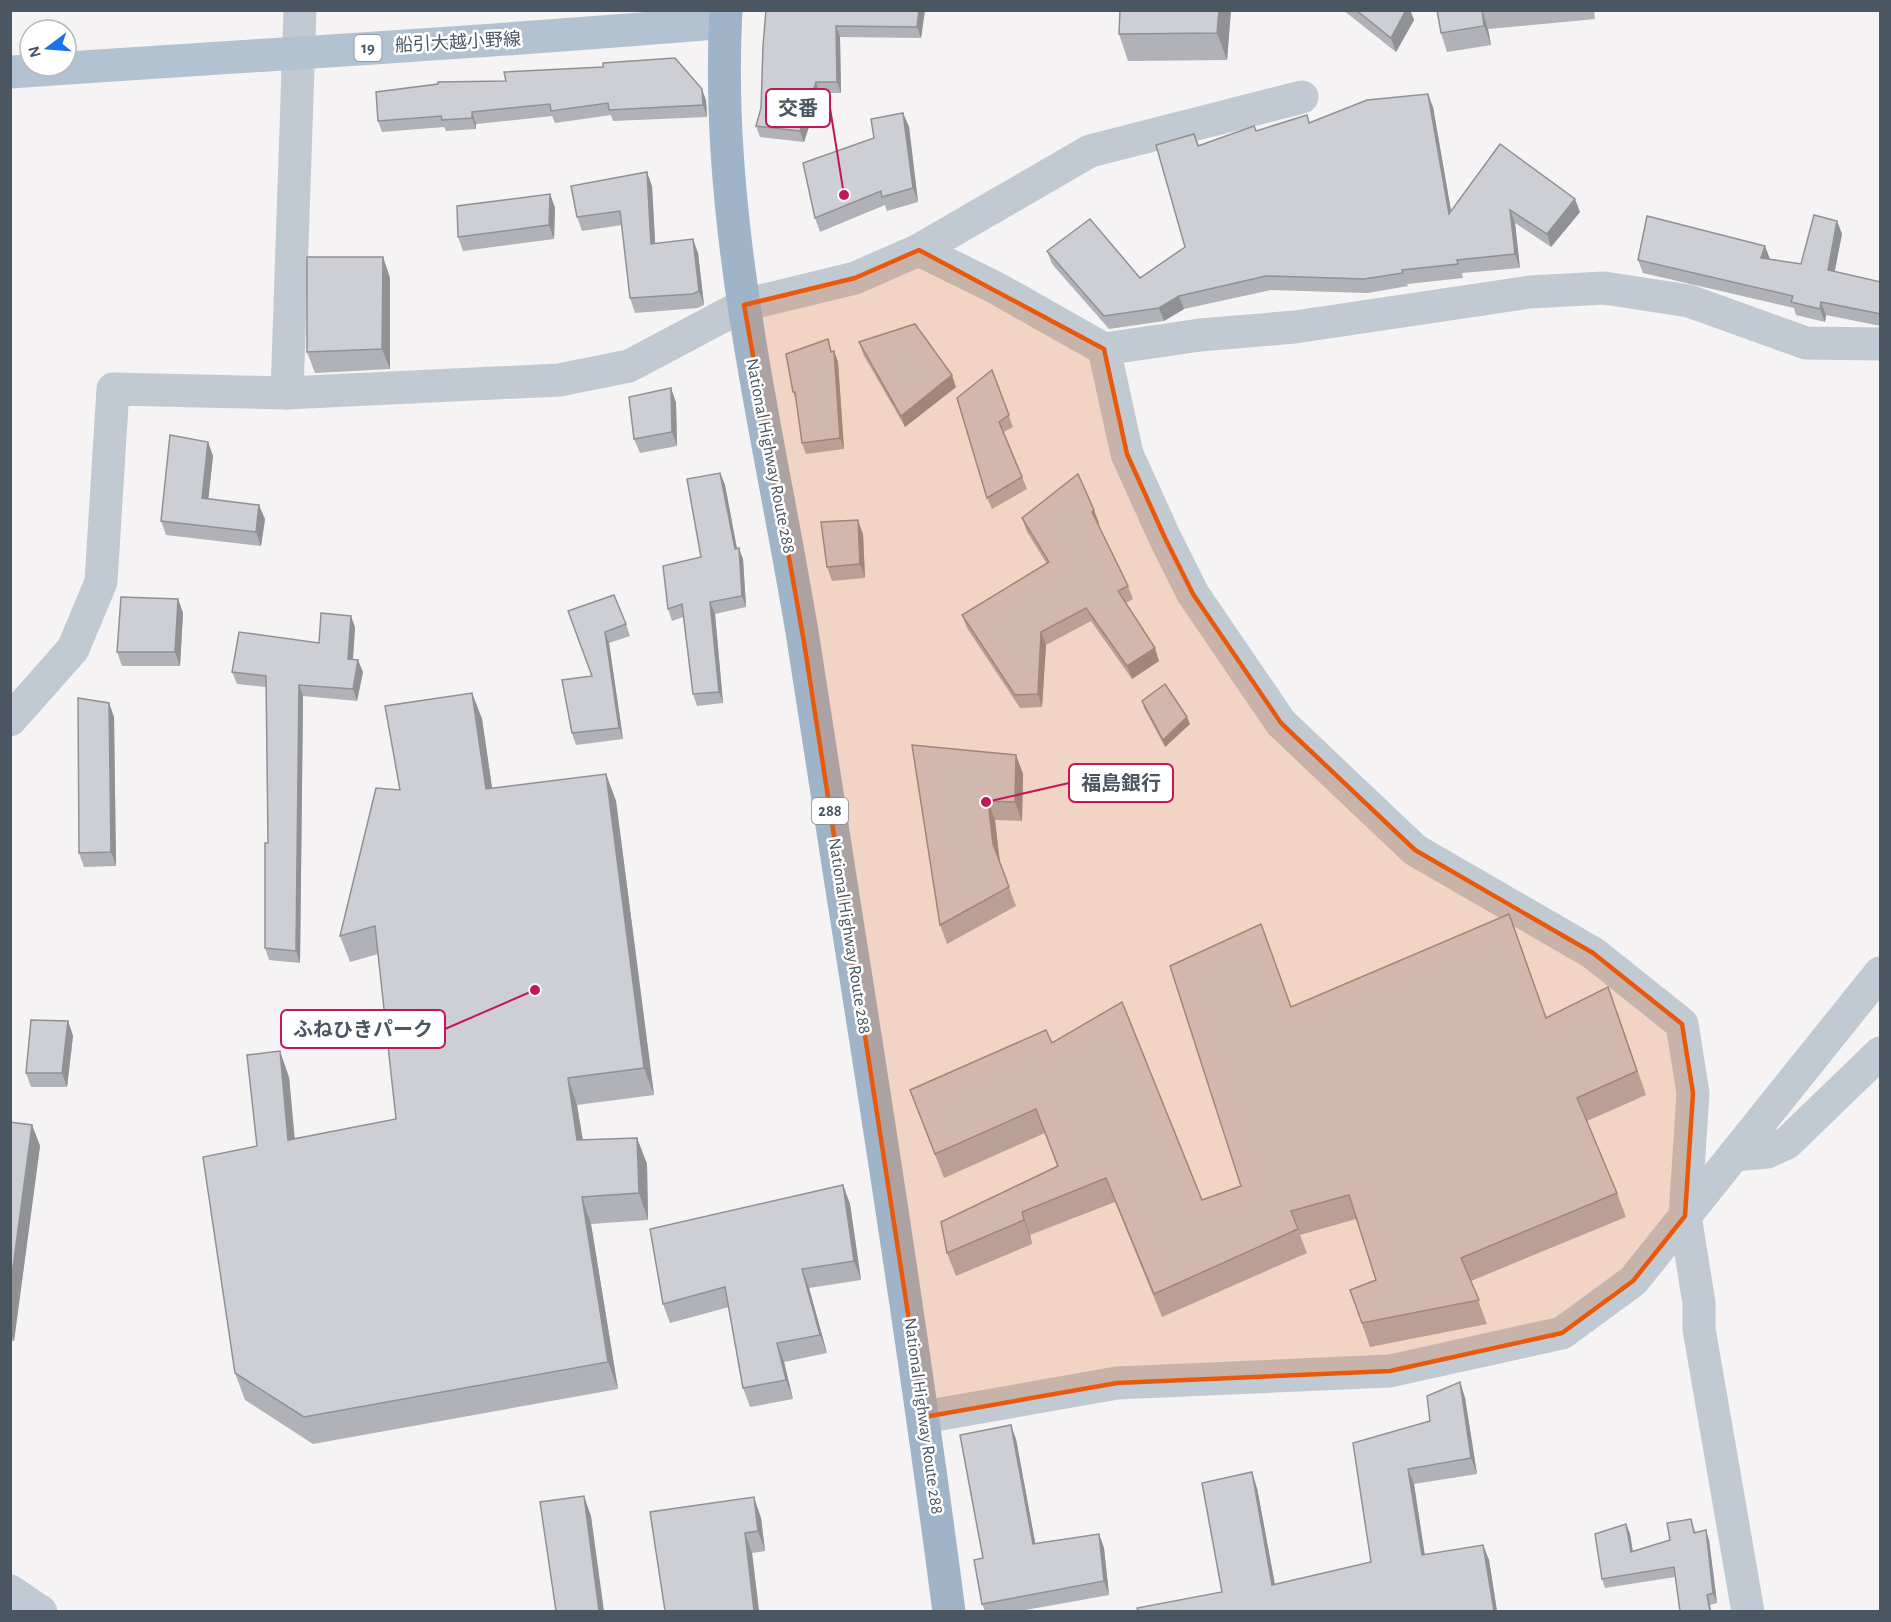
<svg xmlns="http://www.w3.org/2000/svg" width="1891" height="1622" font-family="'Alegreya Sans','Noto Sans JP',sans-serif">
<rect width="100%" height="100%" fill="#f5f3f3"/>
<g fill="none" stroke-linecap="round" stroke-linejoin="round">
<g stroke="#c1cad2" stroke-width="33">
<polyline points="919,250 1090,151 1302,97"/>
<polyline points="1104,349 1127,454 1165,538 1193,594 1281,723 1415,850 1593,953 1682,1024 1693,1093 1685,1216 1699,1303 1699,1329 1748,1612"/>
<polyline points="287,393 559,380 629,366 744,305 855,278 919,250 996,288 1104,349 1200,335 1295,327 1530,292 1604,288 1689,301 1806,343 1880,344"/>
<polyline points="10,720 73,649 101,582 113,389 287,393 300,10"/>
<polyline points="1734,1155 1767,1152 1787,1143 1880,1053"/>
<polyline points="924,1417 1117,1383 1390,1371 1562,1333 1633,1281 1880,973"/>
<polyline points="10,1591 41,1612"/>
</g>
<path stroke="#b3c2d1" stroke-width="33" d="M10 72C249 55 487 43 725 22"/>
<path stroke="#9fb4c9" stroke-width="33" d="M726 10C714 223 769 431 803 638 817 724 829 810 843 896 881 1134 918 1372 949 1612"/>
</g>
<g fill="#b0b2b7">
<polygon points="766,10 925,10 921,38 840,37 841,93 820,93 804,142 760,137 756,126 761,108"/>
<polygon points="1231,10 1227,60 1128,61 1119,34"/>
<polygon points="1343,10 1410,10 1414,20 1396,52"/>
<polygon points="1437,10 1594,10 1595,19 1488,29 1491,45 1447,52 1441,33"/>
<polygon points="376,92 706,100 707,117 613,121 611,115 555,123 552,116 476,124 476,129 446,131 444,127 382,132 378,121"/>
<polygon points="1433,107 1451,211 1500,144 1580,212 1551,247 1515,223 1520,268 1462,273 1463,278 1407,284 1408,286 1368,293 1271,290 1184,309 1164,321 1109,329 1052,264 1047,251 1140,278 1185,247 1194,134 1199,145 1256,131 1307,115 1310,123"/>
<polygon points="903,113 909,127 918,202 887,211 885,205 820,232 815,218 874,138"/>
<polygon points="652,186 655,244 698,253 704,305 698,308 635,313 630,298 622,225 582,231 577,217"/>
<polygon points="550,194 555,208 554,239 463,251 458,237"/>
<polygon points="1837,221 1842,234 1835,271 1881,282 1881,326 1826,315 1825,322 1796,315 1794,308 1643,273 1638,260 1770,259 1801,264"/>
<polygon points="383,257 390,278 390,369 315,373 307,352"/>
<polygon points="859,342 956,387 905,427 863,354"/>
<polygon points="832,351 834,351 838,362 844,449 806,454 802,443 797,403 793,392"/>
<polygon points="992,370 1013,427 1004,432 1027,489 992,509 987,498"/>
<polygon points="671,388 676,403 677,446 640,453 634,439"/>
<polygon points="208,442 213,456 208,499 265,519 261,546 166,535 161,521"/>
<polygon points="720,473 725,485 737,548 743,559 746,607 715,614 723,703 697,706 693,694 683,617 672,621 668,609 701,557"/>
<polygon points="1022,518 1099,523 1098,524 1128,586 1133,599 1126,603 1159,661 1132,679 1091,621 1046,645 1042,707 1020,708 967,628 962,615 1047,564 1027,532"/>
<polygon points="863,534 865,578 832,581 827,567"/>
<polygon points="178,599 183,613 180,666 122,666 117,652"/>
<polygon points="568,611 626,624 630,636 609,643 623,739 576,745 572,733 592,676"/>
<polygon points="355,627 353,660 363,672 357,701 303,696 300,963 269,960 265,948 268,843 266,687 237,684 232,672 319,643"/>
<polygon points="472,693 482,719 492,788 606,774 616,801 654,1095 577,1105 583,1140 637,1138 647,1164 648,1220 591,1224 618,1389 313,1444 245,1400 235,1373 257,1146 289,1077 295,1139 396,1119 378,954 350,962 340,936 400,790"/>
<polygon points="1142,701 1190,724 1165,747 1144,708"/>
<polygon points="109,703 114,717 116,866 84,867 79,853"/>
<polygon points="912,745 1016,755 1023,774 1022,821 995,820 1000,863 1016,906 947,944 940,925"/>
<polygon points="1291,1007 1546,1017 1617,1011 1646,1095 1587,1121 1617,1193 1626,1217 1471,1281 1487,1324 1370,1347 1350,1290 1376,1280 1356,1219 1300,1235 1307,1253 1162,1317 1115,1202 1030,1235 1032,1244 956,1276 947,1253 1057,1166 1045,1133 944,1178 910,1090 1052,1043 1202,1200 1241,1186"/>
<polygon points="68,1021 73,1036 67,1087 31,1087 26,1073"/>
<polygon points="10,1122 32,1125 40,1146 14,1341 10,1341"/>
<polygon points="843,1185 850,1204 861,1280 809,1288 827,1353 784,1362 793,1399 750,1407 743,1388 729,1307 670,1323 663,1304"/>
<polygon points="1460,1382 1465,1398 1477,1474 1414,1484 1425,1555 1483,1545 1489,1560 1497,1611 1138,1611 1222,1592 1257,1488 1275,1585 1371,1562 1353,1443 1430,1421"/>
<polygon points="1016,1439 1035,1543 1099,1534 1104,1548 1109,1595 1020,1611 985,1611 982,1604 983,1558"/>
<polygon points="761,1518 765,1551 752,1553 759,1611 665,1611"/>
<polygon points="1691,1519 1696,1533 1709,1540 1717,1603 1710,1605 1711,1611 1680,1611 1675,1577 1605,1588 1602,1579 1626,1524 1630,1534 1633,1551 1670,1540"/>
</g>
<g fill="#909195">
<polygon points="919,10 925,10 921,38 917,27"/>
<polygon points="1219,10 1231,10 1227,60 1217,33"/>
<polygon points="1406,10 1410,10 1414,20 1396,52 1391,38"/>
<polygon points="1482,10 1488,29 1491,45 1484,26"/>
<polygon points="836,26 840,37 841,93 837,82"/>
<polygon points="816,82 820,93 804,142 800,131"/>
<polygon points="702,89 706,100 707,117 703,105"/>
<polygon points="1428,94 1433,107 1454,228 1449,214"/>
<polygon points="472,112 476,124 476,129 472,118"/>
<polygon points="903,113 909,127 918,202 913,188"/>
<polygon points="647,172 652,186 656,258 651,244"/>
<polygon points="550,194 555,208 554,239 549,225"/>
<polygon points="1575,199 1580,212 1551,247 1547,234"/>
<polygon points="1510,210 1515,223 1520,268 1515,254"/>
<polygon points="1837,221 1842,234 1832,283 1828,270"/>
<polygon points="693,239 698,253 704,305 699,291"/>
<polygon points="1765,246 1770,259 1761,258"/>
<polygon points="383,257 390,278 390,369 382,349"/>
<polygon points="1179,296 1184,309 1164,321 1159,308"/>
<polygon points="1821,302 1826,315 1825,322 1820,309"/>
<polygon points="834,351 838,362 844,449 840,438"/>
<polygon points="952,375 956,387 905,427 901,416"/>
<polygon points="671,388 676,403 677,446 672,432"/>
<polygon points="208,442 213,456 207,512 202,498"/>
<polygon points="720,473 725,485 739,560 735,549"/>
<polygon points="259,505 265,519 261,546 256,532"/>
<polygon points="1094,510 1099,523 1097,525 1092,512"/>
<polygon points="858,520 863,534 865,578 860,564"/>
<polygon points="739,548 743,559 746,607 742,596"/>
<polygon points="178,599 183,613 180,666 175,652"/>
<polygon points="710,602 715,614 723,703 719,692"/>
<polygon points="351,616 355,627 352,671 348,659"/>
<polygon points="605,632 609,643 623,739 619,728"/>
<polygon points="1041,632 1046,645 1042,707 1038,694"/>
<polygon points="1155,648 1159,661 1132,679 1127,666"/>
<polygon points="358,660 363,672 357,701 353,689"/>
<polygon points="299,685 303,696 300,963 296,951"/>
<polygon points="472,693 482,719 496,815 486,789"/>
<polygon points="109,703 114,717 116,866 111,852"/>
<polygon points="1187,717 1190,724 1165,747 1163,740"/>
<polygon points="1016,755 1023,774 1022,821 1015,802"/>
<polygon points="606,774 616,801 654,1095 644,1068"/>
<polygon points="988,801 995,820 1000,863 993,844"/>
<polygon points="68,1021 73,1036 67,1087 62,1073"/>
<polygon points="280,1051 289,1077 297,1167 288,1140"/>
<polygon points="568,1078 577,1105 587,1167 577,1140"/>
<polygon points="32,1125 40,1146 14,1341 10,1331 10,1290"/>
<polygon points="637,1138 647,1164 648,1220 639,1193"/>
<polygon points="843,1185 850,1204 861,1280 854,1261"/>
<polygon points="582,1197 591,1224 618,1389 608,1362"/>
<polygon points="1022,1212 1030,1235 1032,1244 1024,1220"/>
<polygon points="802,1269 809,1288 827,1353 820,1335"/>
<polygon points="777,1343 784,1362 793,1399 786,1380"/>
<polygon points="1460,1382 1465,1398 1477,1474 1471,1458"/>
<polygon points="1011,1425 1016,1439 1038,1558 1033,1544"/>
<polygon points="1408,1469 1414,1484 1427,1571 1422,1555"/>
<polygon points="1252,1472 1257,1488 1278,1601 1272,1585"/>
<polygon points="584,1496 591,1516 604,1611 599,1611"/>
<polygon points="754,1497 761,1518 765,1551 758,1531"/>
<polygon points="1626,1524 1630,1534 1634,1561 1631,1552"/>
<polygon points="1706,1530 1709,1540 1717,1603 1713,1593"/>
<polygon points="745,1533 752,1553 759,1611 754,1611"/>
<polygon points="1099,1534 1104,1548 1109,1595 1104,1581"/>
<polygon points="1483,1545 1489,1560 1497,1611 1494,1611"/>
<polygon points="1707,1595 1710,1605 1711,1611 1710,1611"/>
</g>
<g fill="#cdcfd5" stroke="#909195" stroke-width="1.5">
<polygon points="766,10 919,10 917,27 836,26 837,82 816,82 800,131 756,126 761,108 763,46"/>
<polygon points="1120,10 1219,10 1217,33 1119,34"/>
<polygon points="1356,10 1406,10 1391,38"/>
<polygon points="1437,10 1482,10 1484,26 1441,33"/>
<polygon points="675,58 702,89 703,105 609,110 608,103 551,111 550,104 472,112 472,118 442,120 441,116 378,121 376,92 438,84 438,82 506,81 504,72 603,67 603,63"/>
<polygon points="1428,94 1449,214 1500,144 1575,199 1547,234 1510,210 1515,254 1457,260 1458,264 1402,270 1403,273 1364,279 1266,276 1179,296 1159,308 1104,316 1047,251 1090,219 1140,278 1185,247 1156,145 1194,134 1198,146 1254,126 1256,131 1307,115 1309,123 1367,100"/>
<polygon points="903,113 913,188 882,197 881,191 815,218 803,163 874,138 871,119"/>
<polygon points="647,172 651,244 693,239 699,291 693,294 630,298 620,211 577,217 571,186"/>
<polygon points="550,194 549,225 458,237 457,206"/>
<polygon points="1814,215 1837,221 1828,270 1881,282 1881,314 1821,302 1820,309 1791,302 1793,296 1638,260 1647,216 1765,246 1761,258 1801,264"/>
<polygon points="307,257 383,257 382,349 307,352"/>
<polygon points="915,324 952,375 901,416 859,342"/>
<polygon points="828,339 831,352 834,351 840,438 802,443 795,392 793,392 786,354"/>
<polygon points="992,370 1009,415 999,422 1022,477 987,498 957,398"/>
<polygon points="671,388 672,432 634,439 629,397"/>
<polygon points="170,435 208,442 202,498 259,505 256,532 161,521"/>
<polygon points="720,473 735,549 739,548 742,596 710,602 719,692 693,694 682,604 668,609 663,566 701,557 687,479"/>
<polygon points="1078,474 1094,510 1092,512 1128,586 1118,591 1155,648 1127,666 1086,608 1041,632 1038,694 1015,695 962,615 1049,562 1022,518"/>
<polygon points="858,520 860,564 827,567 821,522"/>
<polygon points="614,595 626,624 605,632 619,728 572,733 562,680 592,676 568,611"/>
<polygon points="121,597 178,599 175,652 117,652"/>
<polygon points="321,613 351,616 348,659 358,660 353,689 299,685 296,951 265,948 265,843 268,843 266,676 232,672 239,632 319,643"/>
<polygon points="1165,684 1187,717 1163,740 1142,701"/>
<polygon points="472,693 486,789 606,774 644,1068 568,1078 577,1140 637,1138 639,1193 582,1197 608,1362 304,1417 235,1373 203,1157 257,1146 247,1055 280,1051 288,1140 396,1119 375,926 340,936 376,788 400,790 385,706"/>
<polygon points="78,698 109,703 111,852 79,853"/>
<polygon points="912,745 1016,755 1015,802 988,801 993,844 1009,887 940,925"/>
<polygon points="1509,914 1546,1018 1608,987 1637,1071 1577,1098 1617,1193 1461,1258 1479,1300 1362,1323 1350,1290 1376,1280 1349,1195 1291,1211 1298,1229 1154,1294 1106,1178 1022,1212 1024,1220 947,1253 941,1222 1058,1166 1036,1109 935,1154 910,1090 1046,1030 1052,1043 1122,1002 1202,1200 1241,1186 1170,966 1261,924 1291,1007"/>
<polygon points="31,1020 68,1021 62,1073 26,1073"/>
<polygon points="10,1122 32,1125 10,1290"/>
<polygon points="843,1185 854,1261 802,1269 820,1335 777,1343 786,1380 743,1388 725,1287 663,1304 650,1229"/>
<polygon points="1460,1382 1471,1458 1408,1469 1422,1555 1483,1545 1494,1611 1138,1611 1137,1608 1222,1592 1202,1483 1252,1472 1272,1585 1371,1562 1353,1443 1430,1421 1427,1396"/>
<polygon points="1011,1425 1033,1544 1099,1534 1104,1581 982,1604 974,1560 983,1558 960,1435"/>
<polygon points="584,1496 599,1611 556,1611 540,1502"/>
<polygon points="754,1497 758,1531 745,1533 754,1611 665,1611 650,1512"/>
<polygon points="1691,1519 1694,1533 1706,1530 1713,1593 1707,1595 1710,1611 1680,1611 1674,1567 1602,1579 1595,1534 1626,1524 1631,1552 1670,1540 1667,1523"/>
</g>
<path fill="#e8590c" fill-opacity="0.2" stroke="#e8590c" stroke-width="4.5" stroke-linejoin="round" d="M919 250 1104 349 1127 454 1165 538 1193 594 1281 723 1415 850 1593 953 1682 1024 1693 1093 1685 1216 1633 1281 1562 1333 1390 1371 1117 1383 924 1417 804 642 744 305 855 278Z"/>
<g text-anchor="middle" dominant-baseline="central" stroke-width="5" stroke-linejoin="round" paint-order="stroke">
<g fill="#fff" stroke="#808990" stroke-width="1.5">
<rect x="354.5" y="35" width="27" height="26" rx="4.5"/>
<rect x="812" y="798" width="36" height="26" rx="4.5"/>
</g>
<g font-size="16" font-weight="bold" fill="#4a5661">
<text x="368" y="48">19</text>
<text x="830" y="811">288</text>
</g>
<g font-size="18" fill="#4a5661" stroke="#fff">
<text transform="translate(458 43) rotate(-3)">船引大越小野線</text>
<text transform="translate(770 456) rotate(79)">National Highway Route 288</text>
<text transform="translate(849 936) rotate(81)">National Highway Route 288</text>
<text transform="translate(923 1416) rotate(82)">National Highway Route 288</text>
</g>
</g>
<path fill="none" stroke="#c2185b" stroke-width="2" d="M844 195L830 108M986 802L1069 783M535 990L445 1029"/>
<g fill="#c2185b" stroke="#fff" stroke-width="2">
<circle cx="844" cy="195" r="6"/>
<circle cx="986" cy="802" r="6"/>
<circle cx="535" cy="990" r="6"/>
</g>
<g fill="#fff" stroke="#c2185b" stroke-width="2">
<rect x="766" y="89" width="64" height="38" rx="6"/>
<rect x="1069" y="764" width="104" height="38" rx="6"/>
<rect x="281" y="1010" width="164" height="38" rx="6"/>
</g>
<g font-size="20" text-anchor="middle" font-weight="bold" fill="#4a5661">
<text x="798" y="115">交番</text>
<text x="1121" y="790">福島銀行</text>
<text x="363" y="1036">ふねひきパーク</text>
</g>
<rect width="1891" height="1622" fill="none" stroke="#4a5661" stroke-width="24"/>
<g transform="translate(48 48) rotate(254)"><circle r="28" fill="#ffffff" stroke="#b7bbc0" stroke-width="1.5"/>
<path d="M0-4.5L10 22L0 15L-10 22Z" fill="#1a73e8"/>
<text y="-9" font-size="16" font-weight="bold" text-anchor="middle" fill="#4a5661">N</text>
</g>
</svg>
